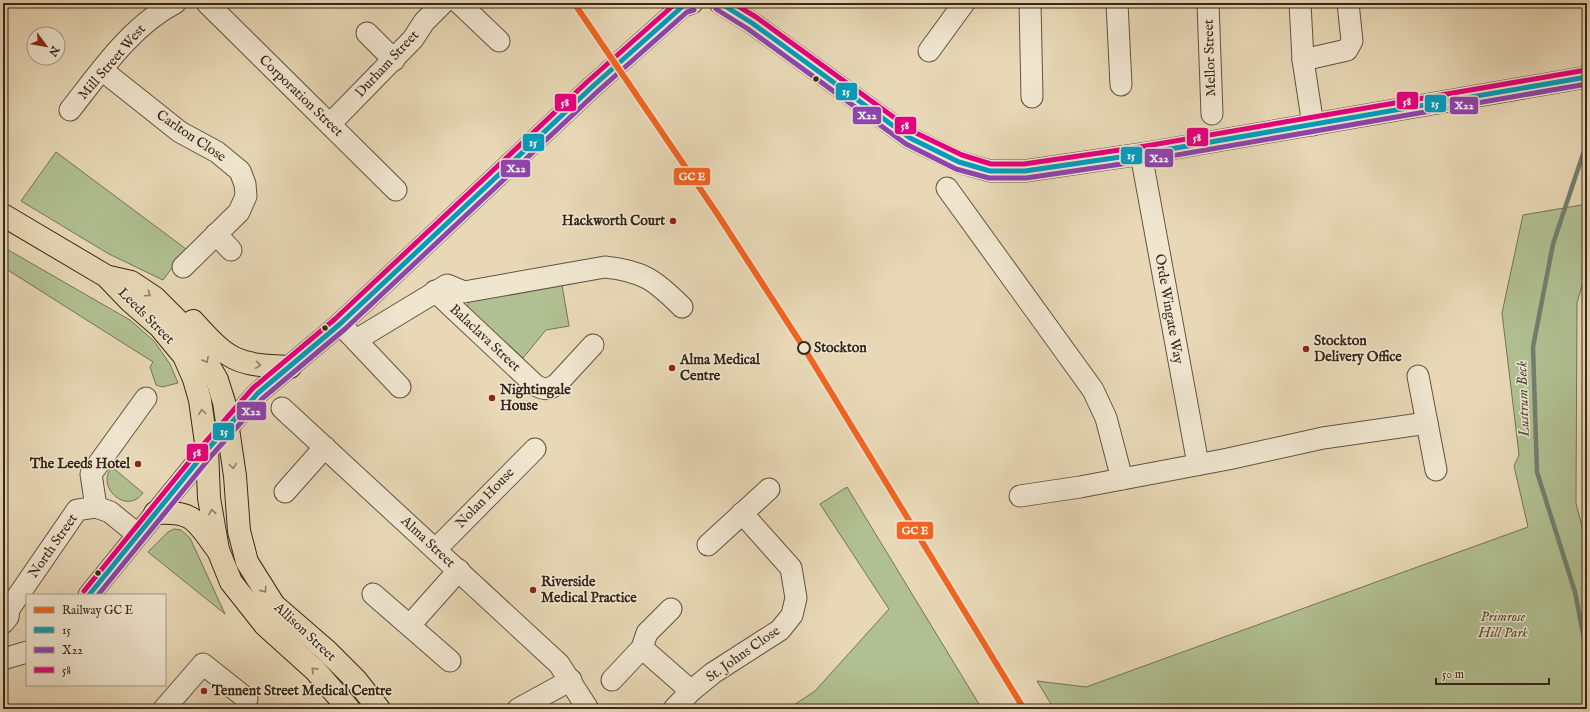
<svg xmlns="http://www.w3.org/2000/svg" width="1590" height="712" font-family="'IM FELL English',serif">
<rect width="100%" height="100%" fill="#e8d8b6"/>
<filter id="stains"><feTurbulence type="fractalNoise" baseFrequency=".005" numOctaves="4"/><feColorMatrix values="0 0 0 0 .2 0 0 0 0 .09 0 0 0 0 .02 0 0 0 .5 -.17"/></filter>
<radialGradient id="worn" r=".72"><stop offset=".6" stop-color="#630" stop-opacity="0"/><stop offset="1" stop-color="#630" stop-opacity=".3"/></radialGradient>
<g fill="#b1c092" stroke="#747456">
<polygon points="56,152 186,249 163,280 109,254 21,201"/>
<polygon points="1587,204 1587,268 1577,303 1576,503 1587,546 1587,709 1054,709 1037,681 1086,687 1528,527 1514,466 1519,455 1518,446 1502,313 1523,215"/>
<polygon points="3,247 130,320 154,341 170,364 178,383 162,387 156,385 150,367 153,362 3,267"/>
<polygon points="561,279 569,326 546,330 523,358 467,308 470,298"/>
<path d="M112 467 143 493C126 516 95 486 112 467Z"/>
<polygon points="847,487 982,709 788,709 815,691 889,609 820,504"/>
<polygon points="174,529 181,530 190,538 225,614 148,552 168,532"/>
</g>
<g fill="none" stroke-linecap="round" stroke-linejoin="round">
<polyline stroke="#718070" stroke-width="4.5" points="1587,142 1553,244 1533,347 1537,472 1575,592 1587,654"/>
<defs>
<g id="minor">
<polyline points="207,3 396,190"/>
<polyline points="459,3 499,41"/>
<polyline points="720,3 752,23 910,138 959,162 990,171 1025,171 1141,154 1587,77"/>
<polyline points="1030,3 1032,97"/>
<polyline points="1117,3 1121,85"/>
<polyline points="1208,3 1212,114"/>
<polyline points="1300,3 1303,60 1313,125"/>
<polyline points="367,33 394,60"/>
<polyline points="929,51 964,3"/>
<polyline points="1303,60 1347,50 1352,41 1348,3"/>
<polyline points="102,70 180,132 217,152 240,171 245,184 246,196 239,212 183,267"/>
<path d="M70 110C100 72 131 26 175 3"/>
<polyline points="330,124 413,39 424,22 443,3"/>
<polyline points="1141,154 1198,464"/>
<polyline points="947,188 1093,390 1106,418 1122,479"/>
<polyline points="216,234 231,250"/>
<path d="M435 291 535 385C544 390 549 390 557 384L593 345"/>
<polyline points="346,330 400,387"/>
<path d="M356 340 447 285 464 292 605 267C643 271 655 280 682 307"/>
<polyline points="1418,376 1436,470"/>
<polyline points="282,408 559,664 588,709"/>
<polyline points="285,492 325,447"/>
<polyline points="1020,496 1080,487 1228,459 1323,438 1427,423"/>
<polyline points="96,507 110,512 137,534"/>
<polyline points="708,545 769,489"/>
<polyline points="436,549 535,449"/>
<polyline points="373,594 450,661"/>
<polyline points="89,595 207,450 258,393 340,324 592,87 683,6 692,3"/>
<polyline points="3,623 8,617 9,609 77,510 96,507 91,474 146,398"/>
<polyline points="410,625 459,570"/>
<polyline points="642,648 691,691"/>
<polyline points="3,659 27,652"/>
<polyline points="612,680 642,648 647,633 671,609"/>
<polyline points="164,709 203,664 247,699"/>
<polyline points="518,709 571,680"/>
<polyline points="674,709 691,691 713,673 780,630 792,615 796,598 791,568 742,513"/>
</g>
<g id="major">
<polyline points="3,215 106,276 130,301 160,327 184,356 194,379 200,400 207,450 209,498 218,550 231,582 265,625 315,670 349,709"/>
<polyline points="109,277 131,282 155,298 182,325 204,357 217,380 224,402 235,476 239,531 247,562 274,605 327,651 356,680 379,709"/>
<path d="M193 321C229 361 236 365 290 367"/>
<path d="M155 513C193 511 195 519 216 548"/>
</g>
</defs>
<use href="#minor" stroke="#625441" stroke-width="23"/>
<use href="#major" stroke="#36281a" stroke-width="24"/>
<use href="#minor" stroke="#f0e6d0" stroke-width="21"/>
<use href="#major" stroke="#e8d8b6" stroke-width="22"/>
<defs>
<g id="bus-1">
<polyline points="720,3 752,23 910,138 959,162 990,171 1025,171 1141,154 1587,77"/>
<polyline points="89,595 207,450 258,393 340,324 592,87 683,6 692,3"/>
</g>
<g id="bus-2">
<polyline points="716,9 748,29 906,144 956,169 989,178 1026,178 1142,161 1587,84"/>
<polyline points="98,595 212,455 263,398 345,329 597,92 687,12 694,10"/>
</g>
<g id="bus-3">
<polyline points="733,3 756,17 914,132 962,155 991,164 1024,164 1140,147 1586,70"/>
<polyline points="84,591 202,446 253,388 335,319 587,82 676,3"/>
</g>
</defs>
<use href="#bus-1" stroke="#f0e6d0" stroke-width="8"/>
<use href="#bus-2" stroke="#f0e6d0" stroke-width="8"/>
<use href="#bus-3" stroke="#f0e6d0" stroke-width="8"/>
<use href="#bus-1" stroke="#059cbc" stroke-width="5"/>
<use href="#bus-2" stroke="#8e44ad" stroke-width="5"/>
<use href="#bus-3" stroke="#e5007d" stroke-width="5"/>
<defs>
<polyline id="rail-1" points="574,3 718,215 804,348 1024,709"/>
</defs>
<use href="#rail-1" stroke="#f0e6d0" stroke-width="9"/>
<use href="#rail-1" stroke="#f26522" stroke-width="6"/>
</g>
<defs><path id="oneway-chevron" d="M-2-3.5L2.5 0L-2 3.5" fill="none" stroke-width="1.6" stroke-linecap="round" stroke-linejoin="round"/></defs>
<g stroke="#8f8068">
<use href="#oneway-chevron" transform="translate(148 294) rotate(34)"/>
<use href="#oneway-chevron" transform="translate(206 360) rotate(61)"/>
<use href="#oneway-chevron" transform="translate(258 365) rotate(8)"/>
<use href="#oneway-chevron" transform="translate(202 412) rotate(-98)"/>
<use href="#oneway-chevron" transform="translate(233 466) rotate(82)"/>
<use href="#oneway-chevron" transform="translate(212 512) rotate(-99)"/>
<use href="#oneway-chevron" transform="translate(264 590) rotate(55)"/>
<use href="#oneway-chevron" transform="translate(314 670) rotate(-136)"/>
</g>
<g fill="#36281a" stroke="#f0e6d0" stroke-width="1.5">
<circle cx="816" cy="79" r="3.5"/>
<circle cx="325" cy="328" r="3.5"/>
<circle cx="98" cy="573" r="3.5"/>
</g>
<g fill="#8f2418" stroke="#f0e6d0" stroke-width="1.5">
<circle cx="673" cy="221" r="4"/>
<circle cx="1306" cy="349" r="4"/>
<circle cx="672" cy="368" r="4"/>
<circle cx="492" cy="398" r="4"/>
<circle cx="138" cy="464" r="4"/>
<circle cx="533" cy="590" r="4"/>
<circle cx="204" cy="691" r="4"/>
</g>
<circle fill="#f0e6d0" stroke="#36281a" stroke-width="2" cx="804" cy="348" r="6"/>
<g text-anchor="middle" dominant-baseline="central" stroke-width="3" stroke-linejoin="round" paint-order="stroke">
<g font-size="14" fill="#36281a" stroke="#f0e6d0">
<text transform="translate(1210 58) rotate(-92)">Mellor Street</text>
<text transform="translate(112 62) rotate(-49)">Mill Street West</text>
<text transform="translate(387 64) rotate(-47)">Durham Street</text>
<text transform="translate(301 96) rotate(44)">Corporation Street</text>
<text transform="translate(191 136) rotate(34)">Carlton Close</text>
<text transform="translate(1169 309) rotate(80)">Orde Wingate Way</text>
<text transform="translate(146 316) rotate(45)">Leeds Street</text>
<text transform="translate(485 338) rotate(43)">Balaclava Street</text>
<text transform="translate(485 498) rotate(-46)">Nolan House</text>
<text transform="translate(428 542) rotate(43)">Alma Street</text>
<text transform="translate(53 546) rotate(-55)">North Street</text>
<text transform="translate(305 632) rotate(43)">Allison Street</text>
<text transform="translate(743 654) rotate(-35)">St. Johns Close</text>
</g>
<g font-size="14" font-weight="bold" fill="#36281a" stroke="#f0e6d0" text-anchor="start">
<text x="665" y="221" text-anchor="end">Hackworth Court</text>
<text x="1314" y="341">Stockton<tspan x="1314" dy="16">Delivery Office</tspan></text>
<text x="680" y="360">Alma Medical<tspan x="680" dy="16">Centre</tspan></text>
<text x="500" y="390">Nightingale<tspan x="500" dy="16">House</tspan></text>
<text x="130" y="464" text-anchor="end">The Leeds Hotel</text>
<text x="541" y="582">Riverside<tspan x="541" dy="16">Medical Practice</tspan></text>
<text x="212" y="691">Tennent Street Medical Centre</text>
</g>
<g font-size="14" font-weight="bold" fill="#36281a" stroke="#f0e6d0" text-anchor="start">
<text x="814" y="348">Stockton</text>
</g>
<g font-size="14" font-style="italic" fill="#554e38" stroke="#f0e6d0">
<text x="1503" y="617">Primrose<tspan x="1503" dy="16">Hill Park</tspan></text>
</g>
<g font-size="15" font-style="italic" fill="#4e4d3e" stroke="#f0e6d0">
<text transform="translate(1523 399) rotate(-92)">Lustrum Beck</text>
</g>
</g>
<g stroke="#f0e6d0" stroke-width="1.5">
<rect x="835" y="82" width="23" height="19" rx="4" fill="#059cbc"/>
<rect x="1396" y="91" width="23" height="19" rx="4" fill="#e5007d"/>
<rect x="554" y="93" width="23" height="19" rx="4" fill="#e5007d"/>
<rect x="1424" y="94" width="23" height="19" rx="4" fill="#059cbc"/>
<rect x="1449" y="96" width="30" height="19" rx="4" fill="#8e44ad"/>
<rect x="852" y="106" width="30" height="19" rx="4" fill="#8e44ad"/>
<rect x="894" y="116" width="23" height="19" rx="4" fill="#e5007d"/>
<rect x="1186" y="127" width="23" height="20" rx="4" fill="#e5007d"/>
<rect x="522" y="133" width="23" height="19" rx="4" fill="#059cbc"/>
<rect x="1120" y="146" width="23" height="19" rx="4" fill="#059cbc"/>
<rect x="1144" y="148" width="30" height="20" rx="4" fill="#8e44ad"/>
<rect x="500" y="159" width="31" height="19" rx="4" fill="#8e44ad"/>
<rect x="673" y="167" width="38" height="19" rx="4" fill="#f26522"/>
<rect x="236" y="401" width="31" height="20" rx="4" fill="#8e44ad"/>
<rect x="212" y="422" width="23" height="19" rx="4" fill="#059cbc"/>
<rect x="186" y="443" width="23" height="19" rx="4" fill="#e5007d"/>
<rect x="896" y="521" width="38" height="19" rx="4" fill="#f26522"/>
</g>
<g font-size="11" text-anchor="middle" font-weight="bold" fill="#fff">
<text x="846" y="95">15</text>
<text x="1407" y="105">58</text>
<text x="565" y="106">58</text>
<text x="1435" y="107">15</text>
<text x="1464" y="109">X22</text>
<text x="867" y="119">X22</text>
<text x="905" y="129">58</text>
<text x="1197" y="141">58</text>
<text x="533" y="146">15</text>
<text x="1131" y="159">15</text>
<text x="1159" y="162">X22</text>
<text x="516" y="172">X22</text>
<text x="692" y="180">GC E</text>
<text x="251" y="415">X22</text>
<text x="224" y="435">15</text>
<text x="197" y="456">58</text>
<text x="915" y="534">GC E</text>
</g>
<rect width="1590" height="712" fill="none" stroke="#e8d8b6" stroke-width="16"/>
<rect x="4" y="4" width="1582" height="704" fill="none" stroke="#36281a" stroke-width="2"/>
<rect x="8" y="8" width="1574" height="696" fill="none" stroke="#36281a"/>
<rect x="26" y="594" width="140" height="92" fill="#f0e6d0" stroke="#a69a87"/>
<rect x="34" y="607" width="20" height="6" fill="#f26522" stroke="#a69a87"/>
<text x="62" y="614" font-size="12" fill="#36281a">Railway GC E</text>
<rect x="34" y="627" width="20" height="6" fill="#059cbc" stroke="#a69a87"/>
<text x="62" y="634" font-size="12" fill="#36281a">15</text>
<rect x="34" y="647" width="20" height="6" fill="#8e44ad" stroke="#a69a87"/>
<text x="62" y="654" font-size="12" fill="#36281a">X22</text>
<rect x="34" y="667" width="20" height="6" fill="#e5007d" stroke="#a69a87"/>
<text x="62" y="674" font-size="12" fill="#36281a">58</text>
<g transform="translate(46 46) rotate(122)"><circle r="19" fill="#f0e6d0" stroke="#a69a87"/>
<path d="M0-3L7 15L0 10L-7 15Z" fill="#8f2418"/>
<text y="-6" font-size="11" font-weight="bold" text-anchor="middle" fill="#36281a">N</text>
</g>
<path d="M1436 678v6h113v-6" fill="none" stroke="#36281a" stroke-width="2"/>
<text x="1442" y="678" font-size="12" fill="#36281a" stroke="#f0e6d0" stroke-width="3" paint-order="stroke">50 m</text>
<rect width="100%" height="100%" filter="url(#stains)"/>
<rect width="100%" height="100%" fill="url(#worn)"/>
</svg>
